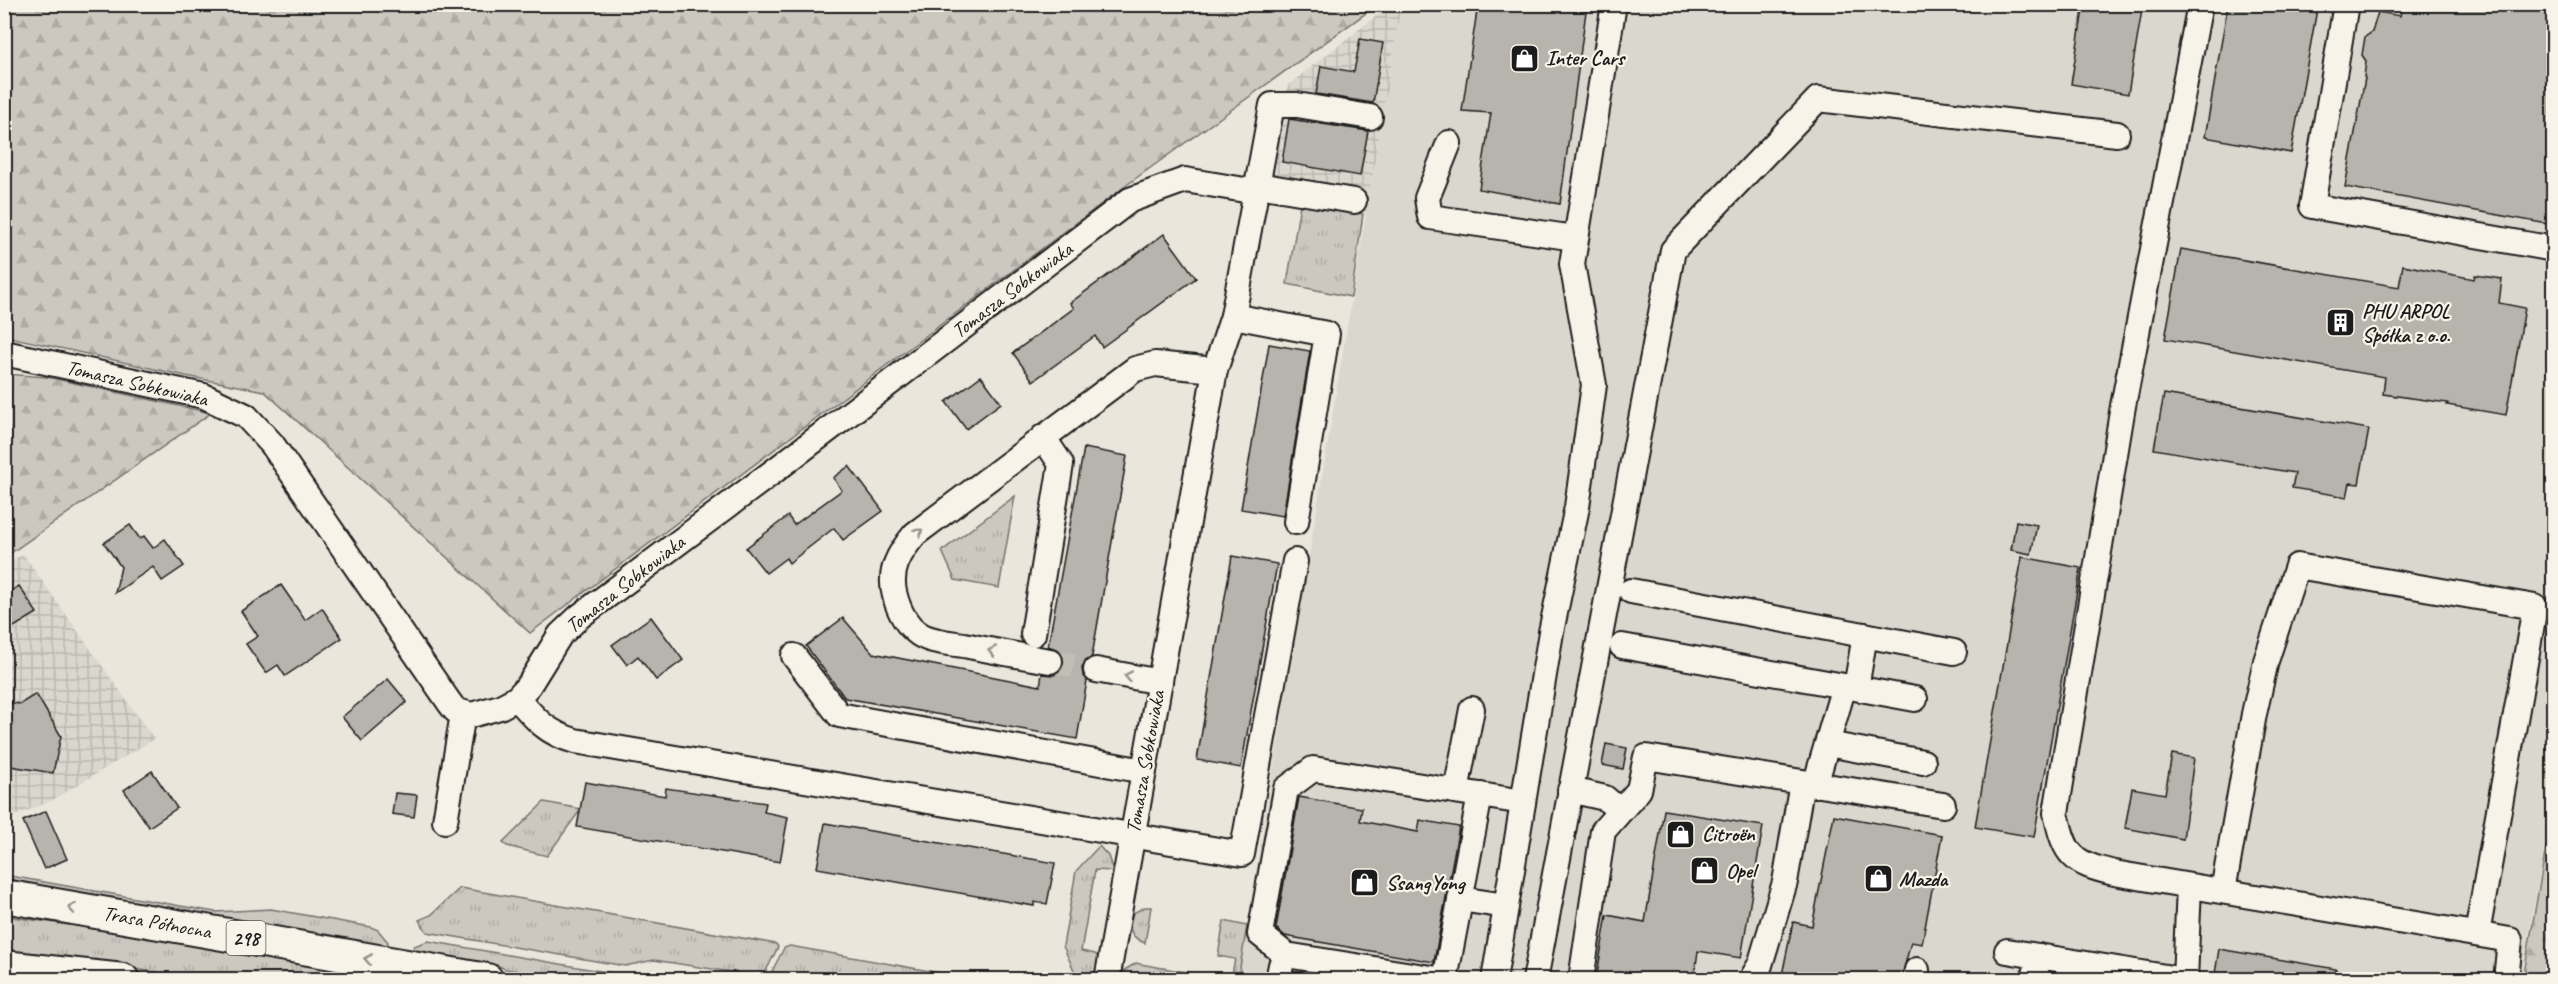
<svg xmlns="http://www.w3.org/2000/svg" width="2558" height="984" font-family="Caveat,sans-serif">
<defs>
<pattern id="industrial-grid" width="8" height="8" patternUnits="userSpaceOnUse" patternTransform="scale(1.5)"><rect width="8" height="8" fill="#dad7ce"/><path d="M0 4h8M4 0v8" fill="none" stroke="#bab8b0"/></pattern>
<pattern id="grass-tufts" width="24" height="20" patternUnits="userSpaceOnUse" patternTransform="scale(1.5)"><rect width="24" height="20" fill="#ccc8c0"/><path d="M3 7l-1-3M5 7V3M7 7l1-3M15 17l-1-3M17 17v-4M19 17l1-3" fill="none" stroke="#afaba4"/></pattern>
<pattern id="forest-firs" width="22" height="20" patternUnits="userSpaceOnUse" patternTransform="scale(1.5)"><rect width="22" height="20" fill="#ccc8c0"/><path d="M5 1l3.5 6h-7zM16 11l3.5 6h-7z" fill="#afaba4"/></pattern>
</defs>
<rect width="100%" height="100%" fill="#eae6dc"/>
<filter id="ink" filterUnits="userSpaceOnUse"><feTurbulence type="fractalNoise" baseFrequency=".0167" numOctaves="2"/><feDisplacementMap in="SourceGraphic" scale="12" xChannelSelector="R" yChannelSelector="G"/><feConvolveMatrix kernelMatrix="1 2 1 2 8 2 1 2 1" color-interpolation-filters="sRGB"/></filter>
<g filter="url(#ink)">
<polygon fill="#dad7ce" points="1401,5 2553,5 2554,794 2521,979 1238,980"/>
<g fill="url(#industrial-grid)">
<polygon points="1390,5 1401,5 1366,214 1268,197 1287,86"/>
<polygon points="23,554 154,739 51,801 5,820 5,566"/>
</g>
<g fill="url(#grass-tufts)" stroke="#74726e" stroke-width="1.5">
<polygon points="1300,204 1363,214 1351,297 1287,284"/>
<polygon points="1015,496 999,588 955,580 942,551"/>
<polygon points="544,802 581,809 547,856 507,846 503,843"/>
<polygon points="1099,846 1108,856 1113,871 1095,870 1081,951 1095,954 1100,959 1096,979 1078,979 1063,946 1076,871"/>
<polygon points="4,875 215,912 271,909 371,927 378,930 388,942 387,948 5,883"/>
<polygon points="460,888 776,944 778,947 763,977 654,960 625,966 427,932 419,920 431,915"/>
<path d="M1145 907H1151L1145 943C1131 938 1126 927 1133 913Z"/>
<polygon points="5,916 121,932 382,976 382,980 230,979 170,974 5,951"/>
<polygon points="1224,921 1247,926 1238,979 1231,979 1235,959 1218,956"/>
<polygon points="428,941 624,975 623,979 566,979 505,969 497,965 488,966 412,953 414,946"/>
<polygon points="790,946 974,979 768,979 784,948"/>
<polygon points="1136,963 1140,964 1226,979 1124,979 1123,971"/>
</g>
<g fill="url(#forest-firs)" stroke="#74726e" stroke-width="1.5">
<polygon points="5,4 1377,4 1377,5 1128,184 530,633 264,391 186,376 5,336"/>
<polygon points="4,374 47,377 211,413 5,557"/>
<polygon points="2553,805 2553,979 2523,979 2552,813"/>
</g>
<g fill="#b6b4ac" stroke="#1c1c1c" stroke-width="1.5">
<polygon points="1478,4 1587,4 1560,204 1479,189 1491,113 1462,111"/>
<polygon points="2084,4 2143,4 2128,94 2071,84"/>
<polygon points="2228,4 2318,4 2291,153 2205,137"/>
<polygon points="2402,4 2553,4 2553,225 2345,187 2365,78 2364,77 2366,61 2362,55 2365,37 2372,32 2378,12 2400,16"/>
<polygon points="1360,39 1383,43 1373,103 1316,94 1321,66 1354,72"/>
<polygon points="1289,119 1368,131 1360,176 1282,162"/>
<polygon points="1164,234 1196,278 1102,347 1095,336 1033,381 1013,353 1074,308 1070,303"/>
<polygon points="2181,249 2399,287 2403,265 2474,279 2475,275 2502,279 2499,303 2525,308 2506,415 2447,405 2448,403 2383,394 2385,377 2165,339"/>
<polygon points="1269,344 1310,351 1283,516 1241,509"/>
<polygon points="981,376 1001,403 966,429 946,402"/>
<polygon points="2164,394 2369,429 2359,484 2350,483 2347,497 2292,488 2295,473 2154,449"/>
<polygon points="1084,448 1127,456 1092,656 1085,661 1082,668 1083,675 1087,681 1077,739 845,698 806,646 843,618 873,653 1040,686 1042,674 1054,675 1061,671 1064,663 1063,656 1059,650 1048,646"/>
<polygon points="849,466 883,511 843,540 834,528 789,563 786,558 766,573 746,548 788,516 794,525 842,490 833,478"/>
<polygon points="2016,521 2037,525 2031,554 2011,550"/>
<polygon points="130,525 140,539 144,536 153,548 165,539 184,566 162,581 153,567 115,593 121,567 104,543"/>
<polygon points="1232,556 1277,564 1241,768 1197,760"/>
<polygon points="2022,557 2081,568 2034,837 1975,827"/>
<polygon points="281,585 305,620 322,608 342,638 285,676 278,665 266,673 246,644 258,636 241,611"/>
<polygon points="19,586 37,613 4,633 4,595"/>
<polygon points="651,617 683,660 656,680 638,656 627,665 612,645"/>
<polygon points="388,679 407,702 362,741 342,717"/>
<polygon points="36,694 61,736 53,773 4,765 4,702 20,704"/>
<polygon points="1606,744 1627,748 1623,769 1602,765"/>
<polygon points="2172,754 2194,758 2183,839 2125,828 2132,788 2165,794"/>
<polygon points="152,771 177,808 149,827 124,790"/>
<polygon points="585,782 665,796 666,788 766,803 764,812 788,817 780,862 577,827"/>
<polygon points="395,793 417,795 414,817 392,814"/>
<polygon points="1299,797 1362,808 1360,821 1418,832 1420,820 1459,827 1434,962 1285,936 1276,928"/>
<polygon points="1664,810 1763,826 1741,958 1698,951 1694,980 1596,980 1607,915 1645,922"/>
<polygon points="46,811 67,859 44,869 23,821"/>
<polygon points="1834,815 1942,835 1922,944 1911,942 1901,980 1781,980 1793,922 1812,926"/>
<polygon points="825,823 1055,863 1047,904 1034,902 1034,906 817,868"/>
<polygon points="2219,949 2336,969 2335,980 2214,980"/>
</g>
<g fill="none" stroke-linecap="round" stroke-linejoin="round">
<polyline stroke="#c1beb6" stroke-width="24" stroke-dasharray="24 12" stroke-linecap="butt" points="1050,661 1096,670"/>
<defs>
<g id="minor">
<path d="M2200 4 2123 406 2056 813C2065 856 2072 863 2114 873L2510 940 2506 980"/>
<polyline points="2346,4 2312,206 2554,249"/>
<polyline points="1449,143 1427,198 1430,217 1575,238"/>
<polyline points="1258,185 1354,201"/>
<polyline points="1233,316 1327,334 1296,522"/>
<polyline points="4,353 204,396 246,416 272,444 449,702 455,710 471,715 500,707 517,698 529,685 560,635 580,616 778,468 1130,200 1185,180 1257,192"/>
<polyline points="1631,591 1954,652"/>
<polyline points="1033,634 1061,464 1043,437"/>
<polyline points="1622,646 1844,686 1815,785"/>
<polyline points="794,656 839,715 1144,771"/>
<path d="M1050 661C1021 656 993 651 964 645 950 643 931 642 919 634 906 625 899 611 895 596 888 571 899 553 915 534L1135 369 1155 364 1215 370"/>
<polyline points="1096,670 1160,682"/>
<polyline points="1844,686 1915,699"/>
<polyline points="1856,688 1865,635"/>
<path d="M517 698C536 720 547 733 575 741L1242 854 1295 561"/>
<polyline points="1828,744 1923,762"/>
<polyline points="1802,782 1943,805"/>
<polyline points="1570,790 1605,798 1620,811"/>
<polyline points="1456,791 1472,709"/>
<polyline points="445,821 463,714"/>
<polyline points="2223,891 2254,714 2266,661 2297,566 2535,607 2477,934"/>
<polyline points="1460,899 1506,906"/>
<polyline points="2007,951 2184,980"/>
<polyline points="1286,955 1260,934 1286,789 1313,769 1480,795"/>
<polyline points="1107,980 1215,370 1233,316 1272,105 1297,105 1370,117"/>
<polyline points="1278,980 1281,965 1286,955 1444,980"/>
<polyline points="1445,980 1480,795 1523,802"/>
<polyline points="1494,980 1551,632 1577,507 1594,385 1572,264 1614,4"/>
<polyline points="1535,980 1673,250 1818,99 2117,134"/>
<polyline points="1581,980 1603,831 1639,790 1646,757 1802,782 1785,882 1760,965 1751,980"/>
<polyline points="1915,980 1917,970"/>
<polyline points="2031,980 2035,978 2038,956"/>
<polyline points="2185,980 2189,886"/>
</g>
<g id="major">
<polyline points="4,896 487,980"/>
<polyline points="4,967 123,980"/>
</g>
</defs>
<use href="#minor" stroke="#1c1c1c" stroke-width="28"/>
<use href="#major" stroke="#1c1c1c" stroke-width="36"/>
<use href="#minor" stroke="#f7f3e8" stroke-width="24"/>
<use href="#major" stroke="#f7f3e8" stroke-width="32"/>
</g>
<defs><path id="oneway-chevron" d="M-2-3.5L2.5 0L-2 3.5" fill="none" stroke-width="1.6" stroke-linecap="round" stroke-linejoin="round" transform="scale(1.5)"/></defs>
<g stroke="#94928c">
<use href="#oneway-chevron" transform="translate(919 532) rotate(-40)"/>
<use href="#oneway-chevron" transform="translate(992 651) rotate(-169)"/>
<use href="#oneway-chevron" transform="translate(1128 676) rotate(-169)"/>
<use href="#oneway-chevron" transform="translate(72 908) rotate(-170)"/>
<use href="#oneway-chevron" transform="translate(368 959) rotate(-170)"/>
</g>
</g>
<defs>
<symbol id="shop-square" viewBox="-11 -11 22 22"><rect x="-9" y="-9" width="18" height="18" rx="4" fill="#1c1c1c" stroke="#f7f3e8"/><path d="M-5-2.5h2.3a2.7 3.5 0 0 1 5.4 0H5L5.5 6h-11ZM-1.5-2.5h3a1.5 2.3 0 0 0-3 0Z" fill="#fff"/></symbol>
<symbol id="building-square" viewBox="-11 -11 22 22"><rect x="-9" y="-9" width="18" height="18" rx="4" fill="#1c1c1c" stroke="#f7f3e8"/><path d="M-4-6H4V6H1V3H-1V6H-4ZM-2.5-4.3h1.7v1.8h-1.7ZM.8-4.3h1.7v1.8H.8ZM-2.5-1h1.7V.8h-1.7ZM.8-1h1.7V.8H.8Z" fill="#fff"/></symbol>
</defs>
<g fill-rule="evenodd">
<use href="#shop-square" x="1508" y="42" width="33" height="33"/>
<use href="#building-square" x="2324" y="306" width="33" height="33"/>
<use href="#shop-square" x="1664" y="818" width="33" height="33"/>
<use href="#shop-square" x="1688" y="854" width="33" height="33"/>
<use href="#shop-square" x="1862" y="862" width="33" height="33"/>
<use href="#shop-square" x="1348" y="866" width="33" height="33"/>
</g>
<g text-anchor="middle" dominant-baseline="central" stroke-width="4.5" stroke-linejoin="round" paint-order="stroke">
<rect fill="#f7f3e8" stroke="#5e5c59" stroke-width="1.5" x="226.5" y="921" width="39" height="34" rx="4.5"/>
<g font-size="20" font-weight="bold" fill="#1c1c1c">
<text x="246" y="938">298</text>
</g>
<g font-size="21" font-weight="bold" fill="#1c1c1c" stroke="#f7f3e8" text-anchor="start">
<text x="1546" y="58">Inter Cars</text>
<text x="2362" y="311">PHU ARPOL<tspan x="2362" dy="24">Spółka z o.o.</tspan></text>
<text x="1702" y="834">Citroën</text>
<text x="1726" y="871">Opel</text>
<text x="1899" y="879">Mazda</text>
<text x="1386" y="883">SsangYong</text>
</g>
<g font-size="21" fill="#1c1c1c" stroke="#f7f3e8">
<text transform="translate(1012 290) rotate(-37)">Tomasza Sobkowiaka</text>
<text transform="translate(137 383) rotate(13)">Tomasza Sobkowiaka</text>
<text transform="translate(625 584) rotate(-38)">Tomasza Sobkowiaka</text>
<text transform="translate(1145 762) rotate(-80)">Tomasza Sobkowiaka</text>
<text transform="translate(157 922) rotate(10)">Trasa Północna</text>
</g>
</g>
<rect width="2558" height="984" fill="none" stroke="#f7f3e8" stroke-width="24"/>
<rect x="12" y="12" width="2534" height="960" fill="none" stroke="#1c1c1c" stroke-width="2" filter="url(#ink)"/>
</svg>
